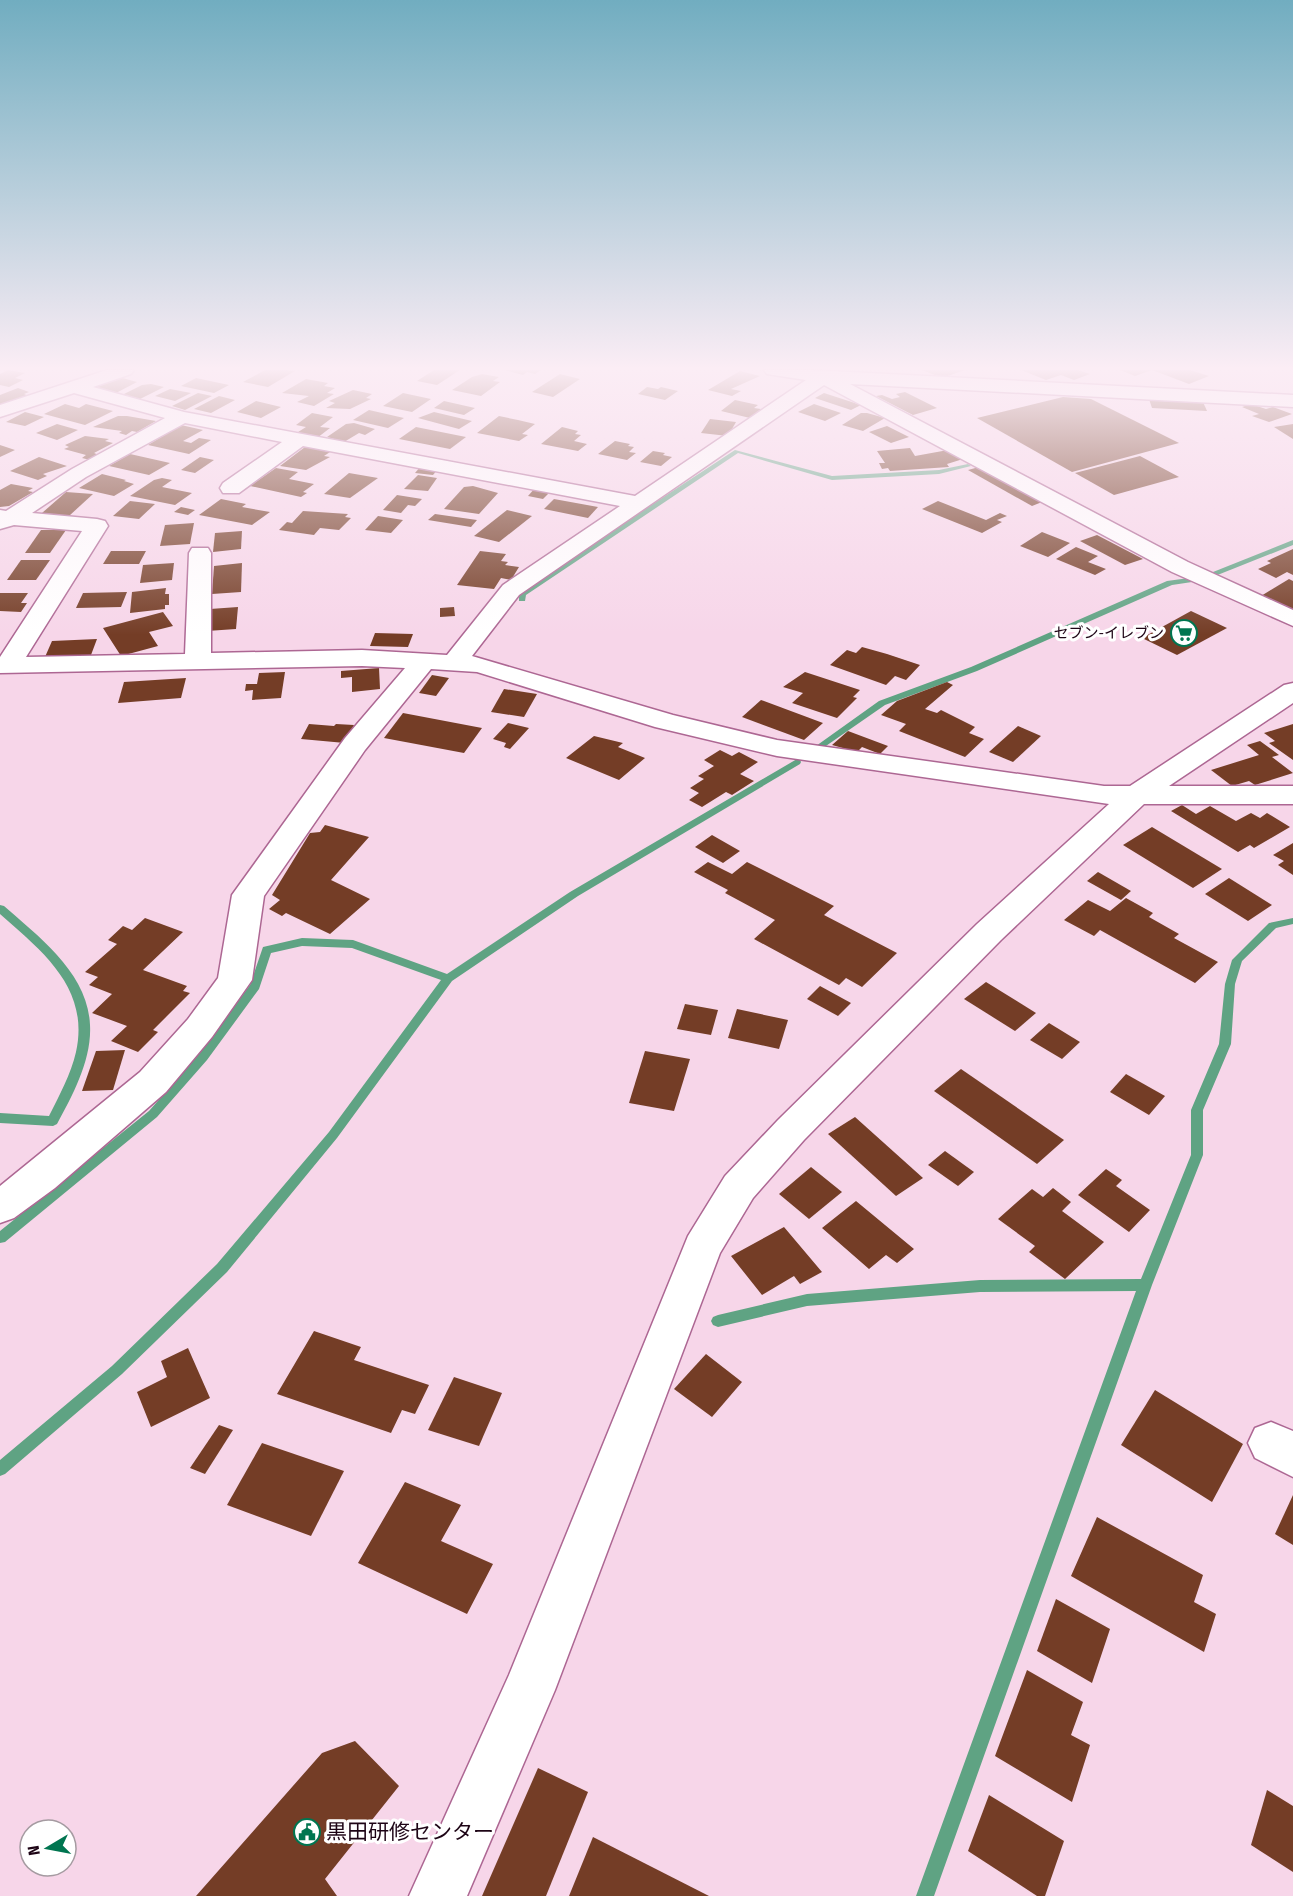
<svg xmlns="http://www.w3.org/2000/svg" width="1293" height="1896" font-family="'Fira Sans Condensed','Noto Sans JP',sans-serif">
<rect width="100%" height="100%" fill="#f7d6e9"/>
<g fill="none" stroke-linecap="round" stroke-linejoin="round">
<g fill="#5fa383" fill-rule="evenodd">
<polygon points="735,450 832,476 939,470 968,464 971,466 939,474 832,480 738,453 526,595 525,601 519,601 519,592"/>
<polygon points="1293,540 1293,545 1215,576 1208,574"/>
<polygon points="1189,578 1192,578 1192,582 1172,585 977,671 885,705 823,748 820,749 816,746 879,701 971,667 1167,581"/>
<polygon points="797,759 800,760 801,762 800,764 578,896 452,981 337,1138 227,1272 122,1374 5,1474 0,1476 0,1460 112,1366 217,1264 329,1132 441,980 352,948 302,946 271,953 259,989 207,1060 157,1117 5,1242 0,1243 0,1231 149,1111 199,1054 250,985 263,947 302,938 353,940 447,974 570,892"/>
<path d="M0 905 4 906C39 937 88 973 90 1025 92 1059 73 1095 57 1124L53 1126 0 1123V1113L49 1116C59 1096 71 1074 76 1052 90 988 43 952 0 914Z"/>
<polygon points="1293,918 1293,924 1276,928 1242,961 1235,984 1231,1044 1203,1110 1203,1155 1152,1285 934,1896 916,1896 1136,1291 980,1292 807,1306 718,1327 713,1325 711,1321 713,1317 718,1315 807,1294 980,1280 1141,1279 1191,1155 1191,1110 1219,1044 1225,984 1232,960 1269,923"/>
</g>
</g>
<g fill="#743d26">
<polygon points="8,370 25,373 15,378 23,380 9,387 0,385 0,374"/>
<polygon points="265,370 286,370 295,371 268,387 243,382"/>
<polygon points="434,370 460,370 437,385 417,381"/>
<polygon points="504,370 541,370 535,374 527,372 523,375"/>
<polygon points="922,370 965,370 942,378"/>
<polygon points="1021,370 1078,370 1090,374 1074,380 1061,375 1046,380"/>
<polygon points="1120,370 1190,370 1209,376 1189,384 1152,370 1135,376"/>
<polygon points="740,371 760,376 731,389 741,391 732,396 708,390"/>
<polygon points="482,374 499,377 493,381 500,382 481,396 452,390 472,377"/>
<polygon points="560,374 580,379 553,397 532,392"/>
<polygon points="119,377 137,382 116,393 96,387"/>
<polygon points="196,378 229,385 214,393 181,386"/>
<polygon points="306,379 328,383 324,386 335,388 327,393 334,394 314,406 297,402 309,396 282,393"/>
<polygon points="151,384 164,387 138,400 120,396 142,385"/>
<polygon points="647,387 658,389 661,387 678,391 665,400 638,394"/>
<polygon points="18,388 29,392 24,394 29,396 0,407 0,395"/>
<polygon points="170,389 191,393 175,401 155,396"/>
<polygon points="353,390 372,394 366,398 371,399 350,409 326,408 335,403 329,401"/>
<polygon points="905,392 937,408 913,415 876,396 882,395 892,399 900,397 896,394"/>
<polygon points="198,393 212,396 185,410 172,406"/>
<polygon points="403,393 431,399 412,412 383,406"/>
<polygon points="824,393 861,405 851,410 815,398"/>
<polygon points="219,396 235,400 211,413 194,409"/>
<polygon points="1063,397 1091,399 1179,443 1072,472 977,418"/>
<polygon points="1149,399 1203,402 1207,411 1152,408"/>
<polygon points="735,400 758,405 754,408 761,409 750,418 721,411"/>
<polygon points="256,401 281,407 261,418 237,412"/>
<polygon points="444,401 475,408 464,415 434,408"/>
<polygon points="65,404 79,408 86,404 113,411 85,425 44,414"/>
<polygon points="814,404 841,413 825,421 798,412"/>
<polygon points="1251,404 1266,409 1273,407 1292,414 1269,422 1252,416 1259,414 1242,407"/>
<polygon points="369,410 404,418 388,428 353,420"/>
<polygon points="25,412 44,417 25,426 6,422"/>
<polygon points="434,412 472,421 459,429 418,418"/>
<polygon points="312,413 333,417 320,427 330,428 317,438 295,434 306,427 296,425"/>
<polygon points="861,413 867,413 885,418 863,431 842,425"/>
<polygon points="118,416 127,416 156,421 137,432 132,431 126,435 119,433 122,431 93,427"/>
<polygon points="499,416 518,420 535,424 522,434 528,435 519,441 477,433"/>
<polygon points="710,419 736,422 728,436 701,433"/>
<polygon points="354,423 375,429 365,435 359,433 344,442 327,437 346,424"/>
<polygon points="57,424 78,430 57,440 36,433"/>
<polygon points="1293,424 1293,439 1274,427"/>
<polygon points="181,425 203,430 183,441 191,443 199,438 211,440 189,454 148,445"/>
<polygon points="887,426 909,437 891,443 869,432"/>
<polygon points="416,427 466,437 450,449 399,439"/>
<polygon points="562,427 578,431 575,434 581,435 574,441 587,444 578,451 541,444"/>
<polygon points="85,436 109,439 105,441 113,443 94,453 99,455 90,460 82,458 86,455 64,449 69,447 65,445"/>
<polygon points="615,441 630,444 628,446 634,447 629,452 636,453 627,460 598,454"/>
<polygon points="0,445 15,450 0,457"/>
<polygon points="305,447 330,452 324,456 330,457 306,470 280,466"/>
<polygon points="910,448 915,456 948,450 963,459 947,464 949,467 890,471 888,468 882,469 879,463 885,463 877,451"/>
<polygon points="653,451 665,453 663,455 672,457 661,466 640,462"/>
<polygon points="130,454 170,463 149,475 109,466"/>
<polygon points="1140,456 1179,477 1114,495 1075,473"/>
<polygon points="39,457 67,466 43,474 47,476 38,480 10,471"/>
<polygon points="200,457 214,460 195,473 181,470"/>
<polygon points="421,466 438,469 433,475 415,473"/>
<polygon points="979,467 1042,502 1032,506 968,470"/>
<polygon points="276,468 298,472 289,479 314,484 303,492 307,493 301,497 250,486"/>
<polygon points="349,473 378,478 350,498 324,494"/>
<polygon points="102,474 126,480 124,481 134,484 114,496 79,488"/>
<polygon points="418,475 437,478 428,491 404,489"/>
<polygon points="162,478 172,480 162,487 192,493 175,505 130,496 154,480"/>
<polygon points="11,484 33,488 28,491 33,492 9,506 0,507 0,490"/>
<polygon points="473,486 498,493 479,514 444,509 464,487"/>
<polygon points="535,488 551,491 543,499 528,496"/>
<polygon points="66,492 93,494 69,516 42,513"/>
<polygon points="397,495 422,499 415,506 408,505 401,513 383,510"/>
<polygon points="221,499 246,504 242,507 270,512 252,525 199,515"/>
<polygon points="554,499 598,507 588,518 544,509"/>
<polygon points="130,501 155,504 139,519 113,516"/>
<polygon points="938,501 986,520 1000,513 1007,516 997,520 1002,522 982,533 922,509"/>
<polygon points="181,507 195,510 188,515 174,512"/>
<polygon points="507,510 532,516 499,542 474,536"/>
<polygon points="303,511 348,514 345,517 351,518 339,530 320,528 314,535 279,530 287,522 292,523"/>
<polygon points="435,514 477,520 471,527 428,520"/>
<polygon points="378,516 403,520 391,533 365,530"/>
<polygon points="194,523 190,544 160,546 165,525"/>
<polygon points="41,530 66,530 50,553 25,553"/>
<polygon points="242,531 241,549 213,552 215,533"/>
<polygon points="1042,532 1070,543 1048,557 1020,546"/>
<polygon points="1097,535 1143,559 1125,565 1080,541"/>
<polygon points="1076,547 1098,556 1088,562 1106,569 1095,575 1056,559"/>
<polygon points="1293,549 1293,575 1287,572 1276,578 1258,569 1271,563 1267,561"/>
<polygon points="111,551 146,551 139,564 103,564"/>
<polygon points="480,551 506,554 501,561 508,562 505,565 519,567 511,580 501,578 494,589 457,585"/>
<polygon points="21,560 50,560 36,580 7,580"/>
<polygon points="174,563 172,580 140,583 143,565"/>
<polygon points="242,563 241,592 212,594 214,566"/>
<polygon points="1289,579 1293,581 1293,610 1261,596"/>
<polygon points="166,588 165,594 169,594 169,605 165,605 165,609 130,613 132,592"/>
<polygon points="127,592 121,607 76,608 83,593"/>
<polygon points="0,593 28,593 21,603 27,603 21,612 0,611"/>
<polygon points="238,607 236,629 207,631 210,609"/>
<polygon points="454,607 455,616 440,617 440,608"/>
<polygon points="1191,611 1227,628 1177,655 1142,638"/>
<polygon points="163,612 173,626 149,632 158,646 121,656 103,628"/>
<polygon points="375,633 413,634 408,647 370,646"/>
<polygon points="97,639 91,655 45,657 52,641"/>
<polygon points="862,647 887,654 920,665 906,680 895,676 886,685 830,665 847,650 856,653"/>
<polygon points="379,668 380,689 352,692 352,677 341,678 341,671"/>
<polygon points="285,672 281,698 252,700 253,690 245,691 246,684 257,684 259,673"/>
<polygon points="805,672 860,690 853,697 857,698 837,718 792,703 803,693 783,687"/>
<polygon points="432,675 449,678 436,696 419,693"/>
<polygon points="186,678 181,698 118,703 124,682"/>
<polygon points="947,682 953,685 925,709 937,713 941,710 975,727 969,733 984,739 965,757 899,731 906,724 881,715 897,701"/>
<polygon points="504,689 537,694 524,717 491,712"/>
<polygon points="761,700 823,723 804,740 742,717"/>
<polygon points="403,713 482,728 464,753 384,738"/>
<polygon points="508,723 529,728 510,749 504,747 506,743 493,739"/>
<polygon points="309,724 334,726 336,724 354,725 345,743 301,739"/>
<polygon points="1293,724 1293,760 1269,743 1275,741 1264,733"/>
<polygon points="1018,726 1041,736 1013,762 989,752"/>
<polygon points="848,731 888,746 880,754 862,747 857,752 832,745"/>
<polygon points="594,736 623,743 618,747 645,758 619,780 566,758"/>
<polygon points="1260,741 1279,755 1272,757 1293,773 1255,785 1249,781 1232,786 1211,770 1259,755 1247,745"/>
<polygon points="720,750 732,756 739,752 758,762 740,774 754,781 732,795 726,792 702,807 689,800 699,793 690,788 704,779 698,776 714,766 704,760"/>
<polygon points="1182,805 1196,814 1210,806 1236,821 1251,813 1260,818 1267,813 1290,827 1254,848 1250,845 1238,852 1171,811"/>
<polygon points="325,825 369,837 331,880 370,899 330,934 286,913 282,916 269,909 280,900 272,895 310,833 320,832"/>
<polygon points="1152,827 1222,869 1193,888 1123,845"/>
<polygon points="712,835 740,851 723,863 695,847"/>
<polygon points="1293,843 1293,875 1278,865 1284,861 1273,855"/>
<polygon points="708,862 732,874 747,862 834,906 824,915 897,953 862,987 846,978 839,985 754,939 775,920 725,893 728,890 694,872"/>
<polygon points="1098,872 1131,891 1121,900 1087,881"/>
<polygon points="1229,878 1272,905 1248,921 1205,894"/>
<polygon points="1126,898 1153,913 1149,917 1179,934 1174,938 1218,962 1195,983 1100,930 1094,936 1064,920 1088,900 1110,911"/>
<polygon points="145,918 183,932 143,970 187,986 183,991 190,993 153,1030 158,1032 138,1052 111,1041 127,1026 92,1013 112,994 89,985 98,977 85,972 117,944 108,940 123,926 132,930"/>
<polygon points="986,982 1036,1013 1015,1031 964,999"/>
<polygon points="820,986 851,1003 838,1016 807,999"/>
<polygon points="685,1004 718,1010 711,1035 677,1029"/>
<polygon points="737,1009 788,1020 779,1049 728,1038"/>
<polygon points="1049,1023 1080,1042 1062,1059 1030,1040"/>
<polygon points="125,1050 113,1090 82,1091 96,1051"/>
<polygon points="645,1051 690,1059 674,1111 629,1103"/>
<polygon points="961,1069 1064,1140 1037,1164 934,1091"/>
<polygon points="1126,1074 1165,1096 1149,1115 1110,1092"/>
<polygon points="855,1117 923,1178 896,1196 828,1134"/>
<polygon points="945,1151 974,1172 958,1186 928,1165"/>
<polygon points="811,1167 842,1192 809,1219 779,1194"/>
<polygon points="1106,1169 1122,1180 1116,1186 1150,1210 1129,1232 1078,1195"/>
<polygon points="1053,1188 1071,1202 1062,1211 1104,1242 1065,1279 1029,1252 1035,1246 998,1219 1032,1189 1043,1197"/>
<polygon points="856,1201 914,1249 897,1263 886,1255 869,1269 822,1228"/>
<polygon points="784,1227 822,1272 800,1284 794,1276 762,1295 731,1256"/>
<polygon points="314,1331 361,1347 354,1360 429,1385 415,1414 402,1410 391,1433 277,1394"/>
<polygon points="188,1348 210,1398 151,1427 137,1392 167,1377 161,1361"/>
<polygon points="706,1354 742,1382 712,1417 674,1389"/>
<polygon points="454,1377 502,1393 479,1446 428,1430"/>
<polygon points="1155,1390 1243,1444 1212,1502 1121,1445"/>
<polygon points="219,1425 233,1430 205,1474 190,1468"/>
<polygon points="262,1443 344,1471 311,1536 227,1505"/>
<polygon points="405,1482 461,1505 441,1541 493,1564 467,1614 358,1563"/>
<polygon points="1293,1495 1293,1545 1275,1534"/>
<polygon points="1097,1517 1203,1575 1194,1602 1216,1614 1204,1652 1071,1576"/>
<polygon points="1056,1599 1110,1629 1092,1683 1037,1651"/>
<polygon points="1027,1670 1083,1702 1071,1735 1090,1745 1072,1802 995,1756"/>
<polygon points="355,1741 399,1786 325,1879 337,1896 196,1896 322,1753"/>
<polygon points="538,1768 588,1792 546,1896 482,1896"/>
<polygon points="1267,1790 1293,1806 1293,1872 1251,1845"/>
<polygon points="989,1795 1064,1841 1045,1896 1037,1896 968,1851"/>
<polygon points="593,1837 709,1896 569,1896"/>
</g>
<g fill="none" stroke-linecap="round" stroke-linejoin="round">
<defs>
<g id="minor">
<path d="M107 370H134L131 374 93 387 184 412 635 496 806 380 767 374 764 370H811L1293 395V407L850 384 1188 562 1293 610V626L1172 572 824 385 519 595 472 656 673 715 777 740 1104 786H1130L1284 685 1293 683V703L1169 786H1293V804H1144L1001 940 804 1140 753 1198 720 1253 555 1690 467 1896H409L509 1675 688 1236 725 1176 778 1120 977 924 1109 804 777 756 655 727 477 672 431 669 365 750 264 896 252 980 212 1037 166 1092 55 1188 14 1218 0 1223V1186L140 1072 188 1019 218 978 232 895 345 738 405 668 362 666 0 673V657L82 531 14 525 0 529V510L6 511 72 469 165 418 74 393 0 417V405ZM185 423 282 442 223 483 220 488 223 493H239L303 446 620 506 503 585 447 655 362 650 211 653V553L208 548H192L189 553 185 654 26 657 108 526 105 521 97 519 32 513 86 477Z"/>
<polygon points="1271,1422 1293,1431 1293,1477 1255,1458 1248,1443 1255,1428"/>
</g>
</defs>
<use href="#minor" stroke="#ad6793" stroke-width="3"/>
<use href="#minor" fill="#fff" fill-rule="evenodd"/>
</g>
<linearGradient id="sky" x2="0" y2="1"><stop stop-color="#71adc0"/><stop offset="0.58" stop-color="#fbedf5"/><stop offset="1" stop-color="#fbedf5" stop-opacity="0"/></linearGradient>
<rect width="1293" height="635" fill="url(#sky)"/>
<defs>
<symbol id="supermarket-ring" viewBox="-11 -11 22 22"><circle r="9.5" fill="#fff" stroke="#007550" stroke-width="1.5"/><path d="M-6-5.5h2.5l.6 2H6L4.5 2H-2.5L-4.4-4H-6ZM-1.5 3.2a1.3 1.3 0 1 0 .1 0ZM3 3.2a1.3 1.3 0 1 0 .1 0Z" fill="#007550"/></symbol>
<symbol id="civic-ring" viewBox="-11 -11 22 22"><circle r="9.5" fill="#fff" stroke="#007550" stroke-width="1.5"/><path d="M-.6-6.5H3V-4.5H.6V-3L4-1V1h2V6H-6V1h2V-1L-.6-3ZM-1.2 2.5V6h2.4V2.5Z" fill="#007550"/></symbol>
</defs>
<g fill-rule="evenodd">
<use href="#supermarket-ring" x="1169" y="618" width="30" height="30"/>
<use href="#civic-ring" x="292" y="1817" width="30" height="30"/>
</g>
<g text-anchor="middle" dominant-baseline="central" stroke-width="6" stroke-linejoin="round" paint-order="stroke">
<g font-size="15" fill="#1d0415" stroke="#fff" text-anchor="end">
<text x="1164" y="633">セブン-イレブン</text>
</g>
<g font-size="21" fill="#1d0415" stroke="#fff" text-anchor="start">
<text x="326" y="1832">黒田研修センター</text>
</g>
</g>
<g transform="translate(48 1848) rotate(260)"><circle r="28" fill="#ffffff" stroke="#a59ba1" stroke-width="1.5"/>
<path d="M0-4.5L10 22L0 15L-10 22Z" fill="#007550"/>
<text y="-9" font-size="16" font-weight="bold" text-anchor="middle" fill="#1d0415">N</text>
</g>
</svg>
